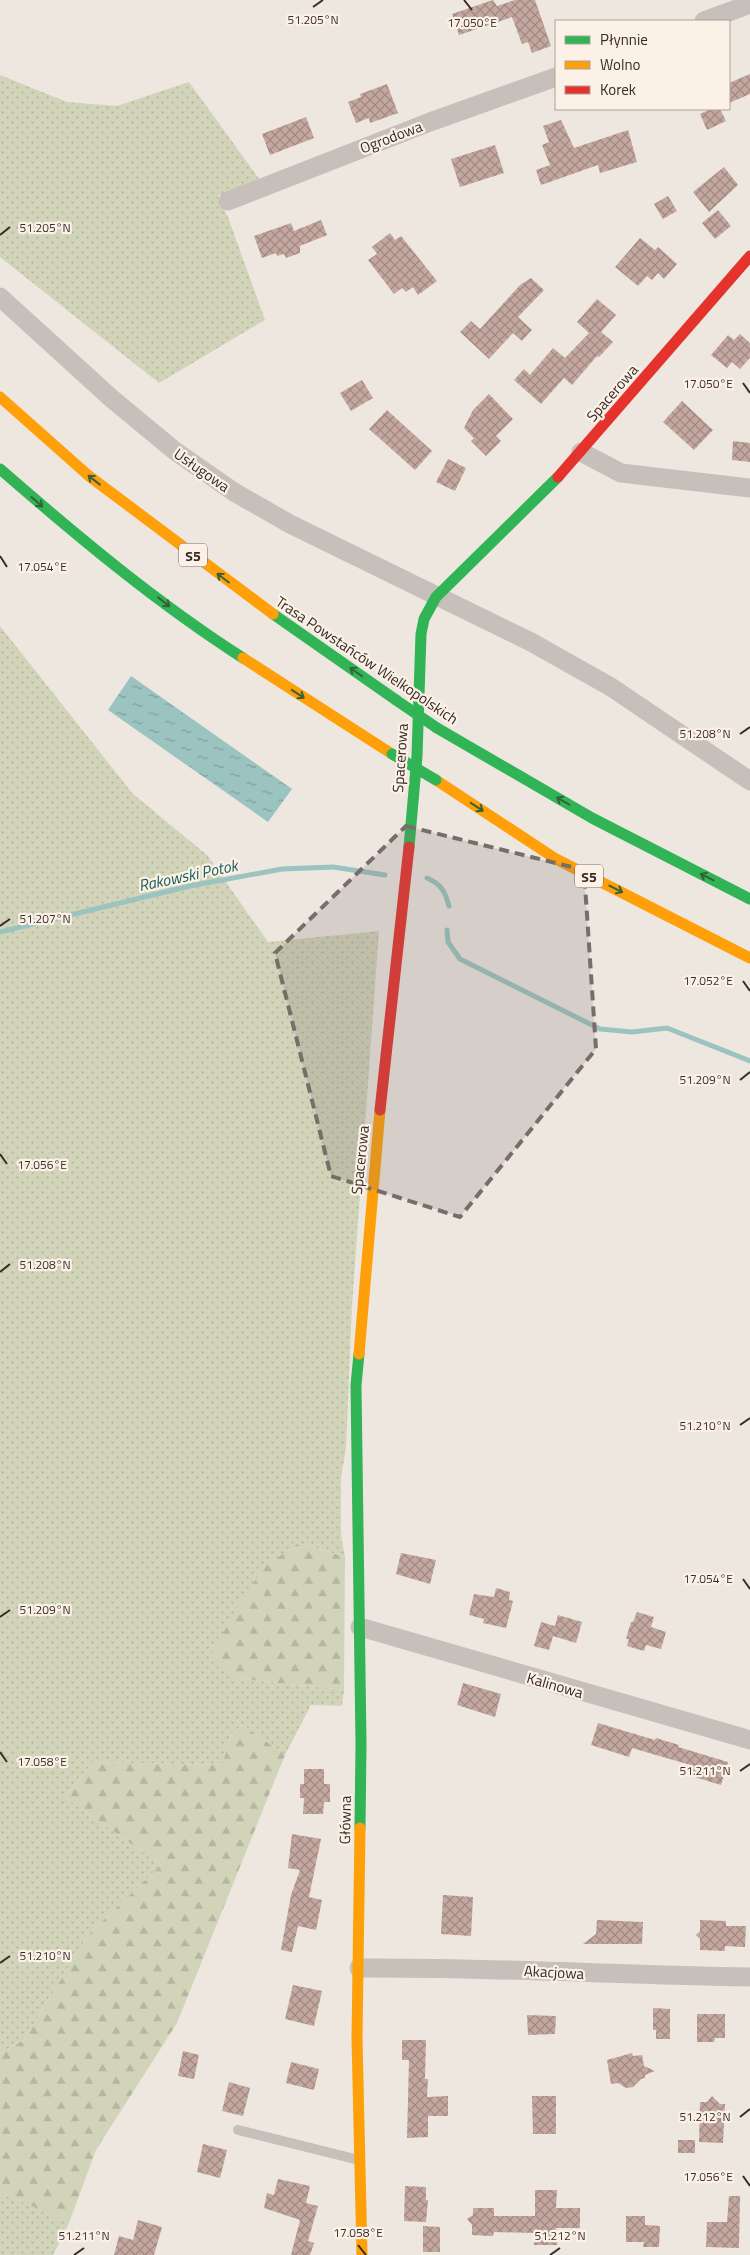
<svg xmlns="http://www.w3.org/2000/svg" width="750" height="2255" font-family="'Titillium Web',sans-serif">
<defs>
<pattern id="grass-dots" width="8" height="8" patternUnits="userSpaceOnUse" patternTransform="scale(1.25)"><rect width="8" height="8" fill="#d1d4b9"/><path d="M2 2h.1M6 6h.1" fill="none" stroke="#b4b69f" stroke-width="1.8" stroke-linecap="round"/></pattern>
<pattern id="forest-firs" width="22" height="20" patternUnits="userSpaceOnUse" patternTransform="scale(1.25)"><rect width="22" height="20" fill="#d1d4b9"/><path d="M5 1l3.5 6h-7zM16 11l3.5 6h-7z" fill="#b4b69f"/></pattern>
<pattern id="water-ripples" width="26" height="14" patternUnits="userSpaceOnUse" patternTransform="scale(1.25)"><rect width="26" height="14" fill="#9bc3c0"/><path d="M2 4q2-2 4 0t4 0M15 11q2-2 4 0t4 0" fill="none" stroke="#7f9f9c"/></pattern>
<pattern id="building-cross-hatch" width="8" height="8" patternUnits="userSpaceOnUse" patternTransform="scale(1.25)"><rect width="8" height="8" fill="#c4a8a0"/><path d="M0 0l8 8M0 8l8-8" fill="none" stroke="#a08982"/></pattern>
</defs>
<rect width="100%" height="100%" fill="#eee7e0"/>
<g fill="url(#grass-dots)">
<polygon points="0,75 67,102 117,106 189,82 260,180 218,196 228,217 265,320 159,383 0,257"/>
<polygon points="0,626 133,794 207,855 268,942 379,931 352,1305 346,1449 341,1477 341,1535 345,1557 299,1543 234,1678 344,1690 342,1706 311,1705 285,1755 243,1725 232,1733 222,1765 93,1762 65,1797 161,1865 88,1935 24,2040 0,2053"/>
<polygon points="0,2192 69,2223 53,2255 0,2255"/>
</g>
<g fill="url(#forest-firs)">
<polygon points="299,1543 345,1557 344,1690 234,1678 209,1659 244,1595 268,1564"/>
<polygon points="243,1725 285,1755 177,2023 96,2150 69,2223 0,2192 0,2053 24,2040 88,1935 161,1865 65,1797 93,1762 222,1765 232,1733"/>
</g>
<polygon fill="url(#water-ripples)" points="131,676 292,789 268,822 108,710"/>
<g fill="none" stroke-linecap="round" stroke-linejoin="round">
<g stroke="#9bc3c0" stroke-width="5">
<path d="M427 878C441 884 445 891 449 906"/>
<polyline points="447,930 448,942 460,959 600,1029 632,1032 667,1028 750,1061"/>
<polyline points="0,932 190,886 282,869 333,867 385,875"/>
</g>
</g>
<g fill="url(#building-cross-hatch)">
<polygon points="493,0 497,6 515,0 535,0 551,46 532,53 528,42 522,44 512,17 459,35 452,14"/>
<polygon points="750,74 750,94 729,103 729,83"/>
<polygon points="387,84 398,113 370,123 369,118 356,123 348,102 361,97 360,94"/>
<polygon points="711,109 720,109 726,121 707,130 700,114"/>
<polygon points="306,117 314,138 270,155 262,134"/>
<polygon points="561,120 574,148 628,130 637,162 600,173 598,165 541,185 536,170 550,165 542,145 549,142 543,126"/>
<polygon points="495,145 504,173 460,187 451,159"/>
<polygon points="724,167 738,185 709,212 693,192"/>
<polygon points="668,196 677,211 663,219 654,204"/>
<polygon points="718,210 731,226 715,239 702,223"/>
<polygon points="321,220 327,235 300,246 300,253 286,258 284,254 277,256 276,253 262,258 254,236 291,223 294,231"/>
<polygon points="390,233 395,240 401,236 437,281 418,295 413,287 406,292 402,288 394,294 368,260 377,254 372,247"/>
<polygon points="640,238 655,250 658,247 677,264 664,279 658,273 652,280 647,276 638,286 615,267"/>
<polygon points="531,278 544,290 518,317 532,330 522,341 513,333 489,359 460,332 471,321 480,329 520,285"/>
<polygon points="597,299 616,315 601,332 613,342 599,357 597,356 572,385 564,378 541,404 514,380 524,369 530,375 553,348 565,358 589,333 577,322"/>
<polygon points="740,334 750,343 750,358 740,369 732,362 727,368 711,355 728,335 734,340"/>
<polygon points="362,380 373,398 351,411 340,393"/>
<polygon points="489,394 513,419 496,436 501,441 486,456 471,441 474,438 464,428 473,410"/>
<polygon points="682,401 713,430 694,450 663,422"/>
<polygon points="387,410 432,451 415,470 369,429"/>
<polygon points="733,441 750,443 750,462 732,460"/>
<polygon points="448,459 466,468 455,491 436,482"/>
<polygon points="401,1553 436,1560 430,1584 396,1574"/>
<polygon points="496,1588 510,1592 509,1600 513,1601 506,1628 483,1623 484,1619 469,1615 474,1594 494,1597"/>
<polygon points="637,1612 654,1617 651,1627 666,1632 661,1649 646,1645 644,1651 627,1646 629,1639 626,1639 631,1622 633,1622"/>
<polygon points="558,1615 582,1622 576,1643 553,1636 549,1650 534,1646 541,1622 555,1626"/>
<polygon points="463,1683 501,1694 495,1717 457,1705"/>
<polygon points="598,1723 655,1740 656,1738 679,1745 678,1747 728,1762 721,1785 691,1776 694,1766 632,1748 629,1757 591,1745"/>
<polygon points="304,1769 324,1769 324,1784 330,1784 330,1802 324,1802 323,1814 303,1814 304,1798 300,1798 300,1784 304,1784"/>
<polygon points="292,1834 321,1839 309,1897 322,1900 316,1930 298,1926 292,1952 281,1950 291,1895 300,1870 288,1868"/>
<polygon points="443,1895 473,1897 471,1936 441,1934"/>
<polygon points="597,1920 643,1922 642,1944 583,1944 596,1934"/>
<polygon points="700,1920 726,1921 726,1926 746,1926 745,1947 725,1946 725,1951 700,1950 700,1939 696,1935 700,1931"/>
<polygon points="293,1985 322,1991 314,2026 285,2019"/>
<polygon points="653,2008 670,2009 670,2039 656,2039 656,2030 653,2030"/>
<polygon points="697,2014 725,2014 725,2038 715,2038 714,2042 697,2042"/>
<polygon points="527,2015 556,2016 555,2034 528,2035"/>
<polygon points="402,2040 426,2040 425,2079 428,2079 427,2097 448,2096 448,2116 428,2116 428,2137 407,2138 409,2060 402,2060"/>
<polygon points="183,2051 199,2055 194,2079 178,2076"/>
<polygon points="632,2053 633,2056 642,2055 644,2066 655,2071 645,2075 645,2078 641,2079 633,2087 626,2088 618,2083 611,2084 607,2060"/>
<polygon points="291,2062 319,2069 314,2090 286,2083"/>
<polygon points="229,2082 250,2088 243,2116 222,2111"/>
<polygon points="532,2096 556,2096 556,2134 533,2134"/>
<polygon points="712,2096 720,2104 725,2104 723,2143 699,2142 700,2102 707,2102"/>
<rect x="678" y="2140" width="17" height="13"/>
<polygon points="203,2144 227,2150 220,2178 197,2172"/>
<polygon points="278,2179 310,2186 306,2203 318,2206 308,2241 314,2243 310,2255 291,2255 300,2220 264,2208 267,2193 274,2195"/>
<polygon points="405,2186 426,2187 426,2200 428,2200 426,2222 404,2221"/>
<polygon points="535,2190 557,2190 556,2208 580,2208 580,2228 556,2228 557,2245 534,2245 535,2233 494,2232 493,2236 489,2236 472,2235 472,2225 467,2219 473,2215 473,2208 494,2208 494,2216 535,2216"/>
<polygon points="729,2196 740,2196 739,2248 706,2247 707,2222 727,2222"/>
<polygon points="626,2216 645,2216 645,2225 660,2226 659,2247 643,2247 644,2242 626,2242"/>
<polygon points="138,2220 162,2227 154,2255 114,2255 119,2236 133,2240"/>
<polygon points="423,2226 440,2227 440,2252 423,2252"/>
</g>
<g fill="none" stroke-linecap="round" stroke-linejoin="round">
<polyline stroke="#c7bfb9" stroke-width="10" points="238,2130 359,2160"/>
<g stroke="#c7bfb9" stroke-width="19">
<polyline points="704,21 750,4"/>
<polyline points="228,201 430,122 556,77"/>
<polyline points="0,297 111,398 175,451 234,492 290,524 531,642 611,687 750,781"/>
<polyline points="581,452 621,473 750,488"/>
<polyline points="360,1627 750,1740"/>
<path d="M359 1968C489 1967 620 1975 750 1977"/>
</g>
<g stroke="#30b455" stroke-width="11">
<path d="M0 469C77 536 157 603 243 658"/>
<polyline points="273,614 396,700"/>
<polyline points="437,728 592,818 750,899"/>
<polyline points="409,847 417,756 421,634 424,619 436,597 558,477"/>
<polyline points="359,1354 356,1385 361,1744 360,1828"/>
</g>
<g stroke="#ff9f0a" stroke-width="11">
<polyline points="0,397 89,476 273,614"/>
<polyline points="243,658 392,754"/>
<polyline points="436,780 556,859 750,958"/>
<polyline points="359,1354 380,1110"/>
<polyline points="360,1828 357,2038 362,2255"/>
</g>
<g stroke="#e5322d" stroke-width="11">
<polyline points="558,477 750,256"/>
<polyline points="380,1110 409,847"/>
</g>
<g stroke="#30b455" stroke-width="11">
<polyline points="396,700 437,728"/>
<polyline points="392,754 436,780"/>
</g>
</g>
<defs><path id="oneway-shaft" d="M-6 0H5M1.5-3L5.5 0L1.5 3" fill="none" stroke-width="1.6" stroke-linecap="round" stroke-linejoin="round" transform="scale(1.25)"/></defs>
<g stroke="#356239">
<use href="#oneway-shaft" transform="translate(94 480) rotate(-142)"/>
<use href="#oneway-shaft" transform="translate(37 502) rotate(41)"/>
<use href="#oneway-shaft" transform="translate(223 578) rotate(-143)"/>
<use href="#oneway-shaft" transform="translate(164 602) rotate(38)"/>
<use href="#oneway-shaft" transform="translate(356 672) rotate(-145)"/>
<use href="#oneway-shaft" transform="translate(298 694) rotate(33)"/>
<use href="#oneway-shaft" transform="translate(563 801) rotate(-150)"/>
<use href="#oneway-shaft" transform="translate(477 807) rotate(33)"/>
<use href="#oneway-shaft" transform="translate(707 877) rotate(-153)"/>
<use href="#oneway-shaft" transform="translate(616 889) rotate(27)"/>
</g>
<path fill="#786d68" fill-opacity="0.2" stroke="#786d68" stroke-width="4" stroke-dasharray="10 6" stroke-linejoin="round" d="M406 826 584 870 596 1049 460 1217 331 1176 275 953Z"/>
<path fill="none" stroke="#382b27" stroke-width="2" d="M464 0 472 10M313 7 323 0M0 235 10 227M743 383 750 393M0 556 7 567M740 734 750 727M0 926 10 919M743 981 750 991M740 1080 750 1072M0 1154 7 1164M0 1272 10 1264M740 1425 750 1418M743 1579 750 1589M0 1617 10 1610M0 1752 7 1762M740 1771 750 1764M0 1963 10 1956M740 2117 750 2109M743 2176 750 2186M358 2245 366 2255M74 2255 84 2248M550 2255 560 2248"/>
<g text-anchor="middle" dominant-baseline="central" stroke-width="4.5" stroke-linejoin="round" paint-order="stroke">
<g fill="#fbf1e7" stroke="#726661" stroke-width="1">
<rect x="179" y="543.5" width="28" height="23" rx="4"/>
<rect x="575" y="864.5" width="28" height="23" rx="4"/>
</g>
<g font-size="14" font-weight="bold" fill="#382b27">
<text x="193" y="555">S5</text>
<text x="589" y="876">S5</text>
</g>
<g font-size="15" fill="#382b27" stroke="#fbf1e7">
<text transform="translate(391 137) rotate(-21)">Ogrodowa</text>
<text transform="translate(612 393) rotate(-49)">Spacerowa</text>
<text transform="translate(202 470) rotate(35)">Usługowa</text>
<text transform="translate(367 660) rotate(34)">Trasa Powstańców Wielkopolskich</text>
<text transform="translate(400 758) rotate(-86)">Spacerowa</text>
<text transform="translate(360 1160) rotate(-84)">Spacerowa</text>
<text transform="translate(555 1685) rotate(16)">Kalinowa</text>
<text transform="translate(345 1820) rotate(-89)">Główna</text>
<text transform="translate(554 1972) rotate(3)">Akacjowa</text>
</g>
<g font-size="16" font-style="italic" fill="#195e5e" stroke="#fbf1e7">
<text transform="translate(188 875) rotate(-12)">Rakowski Potok</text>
</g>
</g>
<g font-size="12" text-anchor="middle" fill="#382b27" stroke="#fbf1e7" stroke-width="4.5" stroke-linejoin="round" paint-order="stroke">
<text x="313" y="24">51.205°N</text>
<text x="472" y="27">17.050°E</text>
<text x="45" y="232">51.205°N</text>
<text x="708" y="388">17.050°E</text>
<text x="42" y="571">17.054°E</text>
<text x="705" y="738">51.208°N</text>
<text x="45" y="923">51.207°N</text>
<text x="708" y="985">17.052°E</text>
<text x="705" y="1084">51.209°N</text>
<text x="42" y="1169">17.056°E</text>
<text x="45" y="1269">51.208°N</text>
<text x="705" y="1430">51.210°N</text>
<text x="708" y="1583">17.054°E</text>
<text x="45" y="1614">51.209°N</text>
<text x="42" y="1766">17.058°E</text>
<text x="705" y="1775">51.211°N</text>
<text x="45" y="1960">51.210°N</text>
<text x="705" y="2121">51.212°N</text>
<text x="708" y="2181">17.056°E</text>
<text x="358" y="2237">17.058°E</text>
<text x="84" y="2240">51.211°N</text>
<text x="560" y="2240">51.212°N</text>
</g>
<rect x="555" y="20" width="175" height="90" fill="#fbf1e7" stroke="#ada29a"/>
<rect x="565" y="36" width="25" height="8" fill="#30b455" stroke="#ada29a"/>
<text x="600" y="45" font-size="15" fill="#382b27">Płynnie</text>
<rect x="565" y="61" width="25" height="8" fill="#ff9f0a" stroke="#ada29a"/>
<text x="600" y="70" font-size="15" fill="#382b27">Wolno</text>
<rect x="565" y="86" width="25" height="8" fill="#e5322d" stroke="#ada29a"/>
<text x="600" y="95" font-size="15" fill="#382b27">Korek</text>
</svg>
